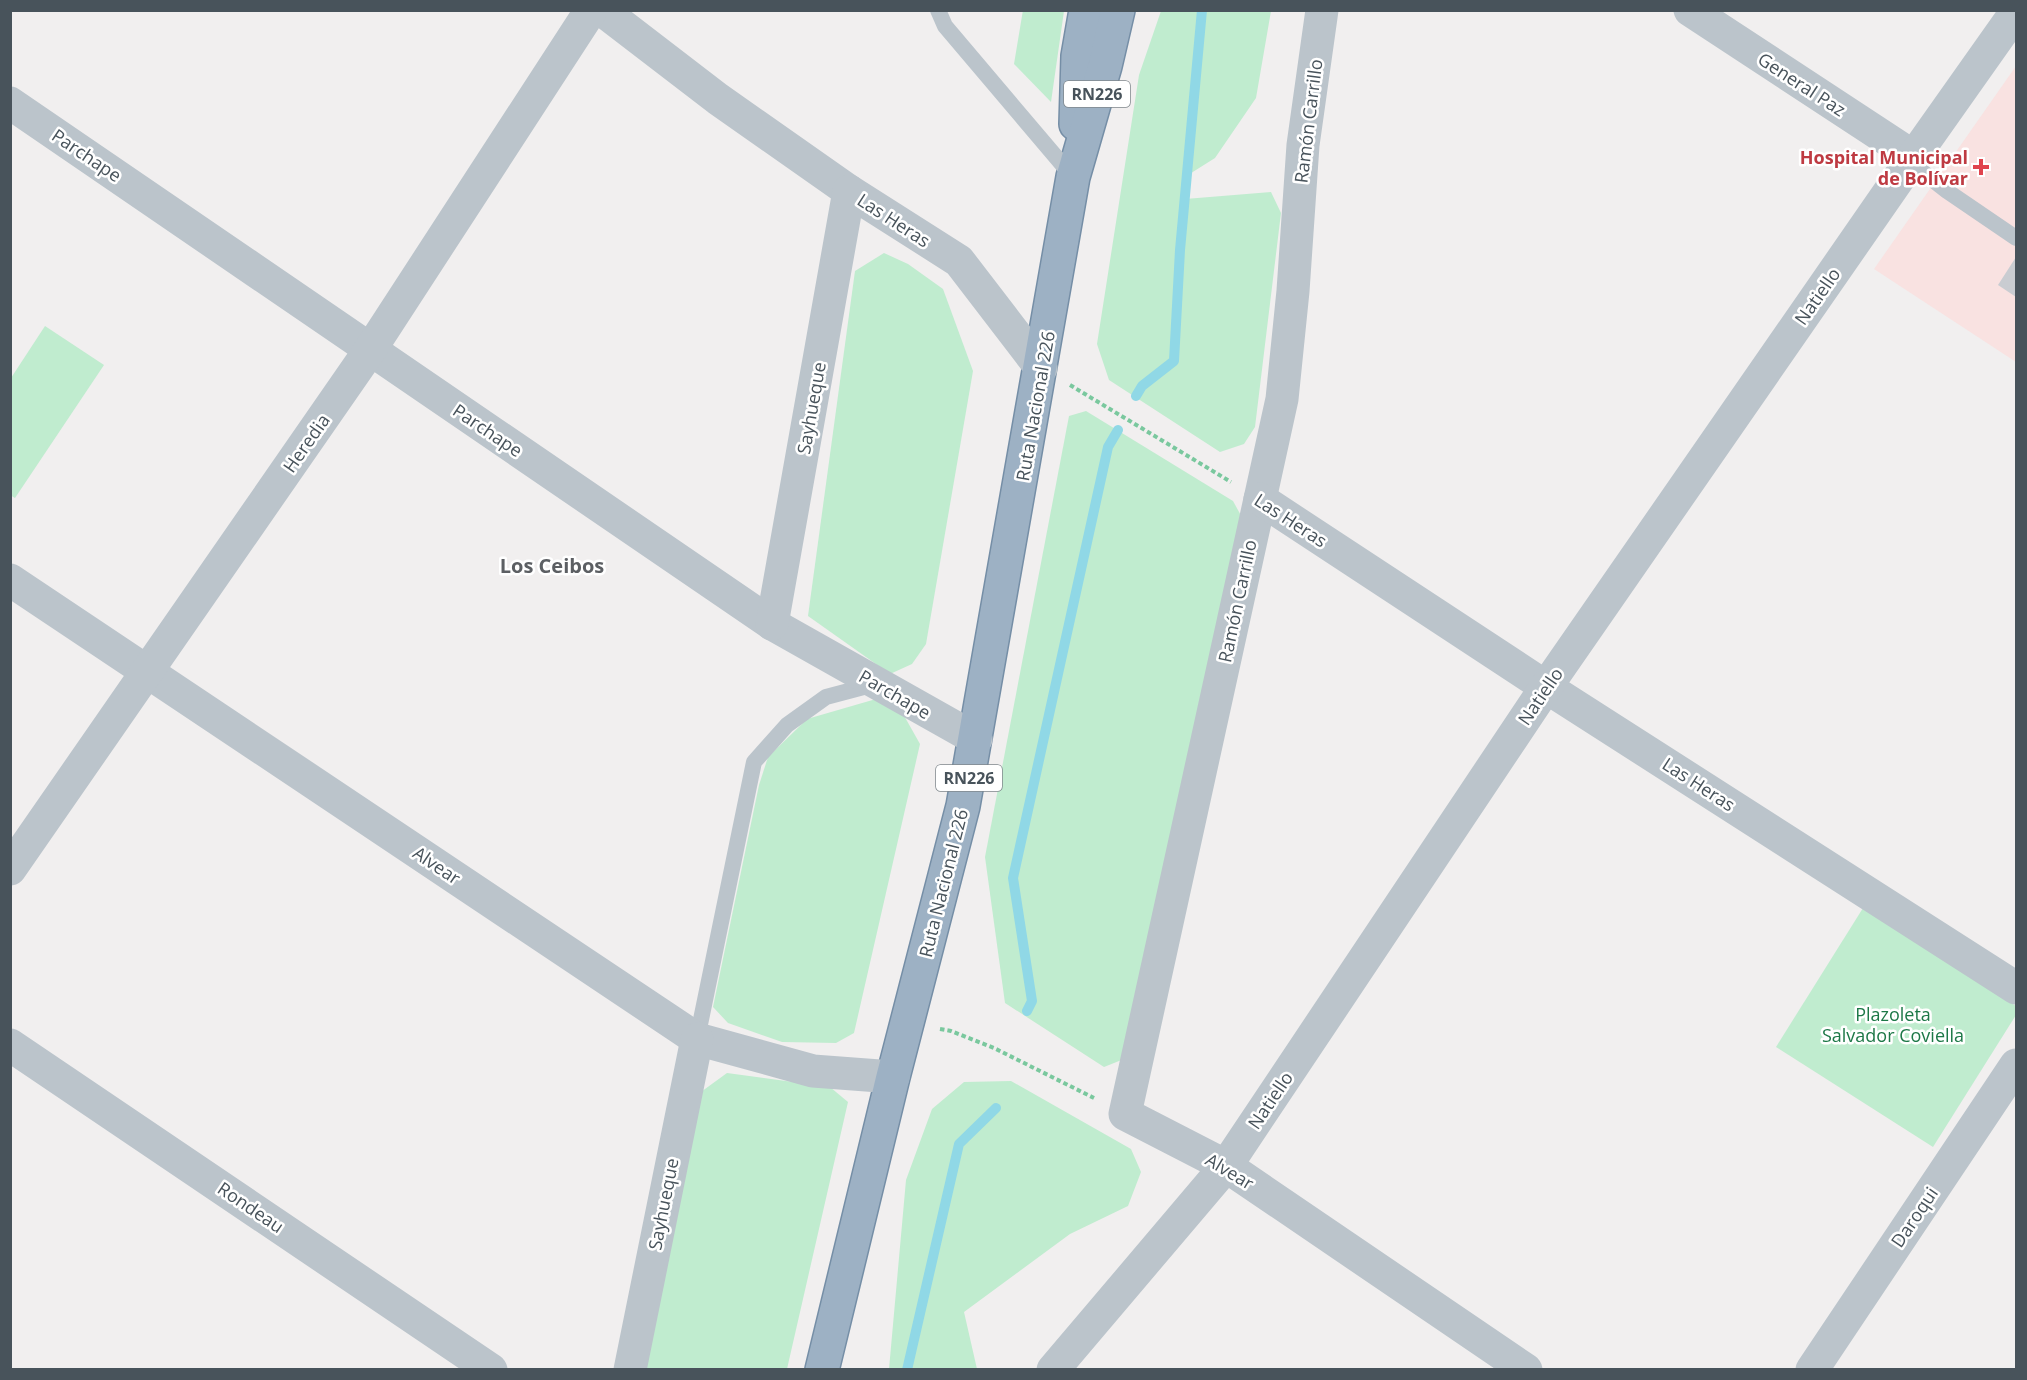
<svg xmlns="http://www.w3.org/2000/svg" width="2027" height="1380" font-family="'Open Sans',sans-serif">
<rect width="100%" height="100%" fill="#f1efef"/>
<polygon fill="#f9e2e1" points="2016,66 2016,362 1874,269"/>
<g fill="#c0eccf">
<polygon points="1023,10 1064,11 1051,102 1014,64"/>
<polygon points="1161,11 1271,11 1256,98 1215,158 1188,175 1185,199 1271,192 1281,213 1255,427 1244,444 1220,452 1109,380 1097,344 1139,75"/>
<polygon points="884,253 908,264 943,289 973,371 926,644 912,664 890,674 808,616 855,271"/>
<polygon points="45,326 104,365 15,498 10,495 11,378"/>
<polygon points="1086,411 1233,501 1244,521 1124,1059 1104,1067 1005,1003 985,857 1069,416"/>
<polygon points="876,699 902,712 920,744 854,1033 836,1043 782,1042 728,1023 713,1007 759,785 768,757 807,719"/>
<polygon points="1863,908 2016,1006 2016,1015 1933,1147 1776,1047"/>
<polygon points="727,1073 830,1087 848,1102 787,1369 641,1370 694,1097"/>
<polygon points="1011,1081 1131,1149 1141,1172 1128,1206 1070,1234 964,1312 977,1369 889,1369 906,1180 932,1109 964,1082"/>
</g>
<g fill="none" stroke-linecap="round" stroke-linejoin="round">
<g stroke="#90d8e6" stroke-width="10">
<polyline points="1136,396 1142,386 1174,361 1180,250 1202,10"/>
<polyline points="1027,1011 1032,1001 1013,878 1108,447 1118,430"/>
<polyline points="907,1370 959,1144 996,1108"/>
</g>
</g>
<polygon fill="#c9ccd1" points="2016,257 2016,297 1998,285"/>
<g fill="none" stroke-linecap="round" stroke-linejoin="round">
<defs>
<g id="trunk">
<polyline points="1076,124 1078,56 1086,10"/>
<polyline points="822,1370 893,1077 963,806 1073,177 1105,66 1118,10"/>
</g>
</defs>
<use href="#trunk" stroke="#758ea6" stroke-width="36"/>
<g stroke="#7ac89e" stroke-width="4" stroke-dasharray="4.5 3" stroke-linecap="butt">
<polyline points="1070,385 1231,482"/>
<polyline points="940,1029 951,1031 994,1048 1094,1098"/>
</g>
<g stroke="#bbc4cb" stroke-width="16">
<polyline points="938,10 945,26 1073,177"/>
<polyline points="1910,162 1947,191 2016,238"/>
<polyline points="697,1039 754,762 787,725 826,697 875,684"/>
</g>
<g stroke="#bbc4cb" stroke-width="33">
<polyline points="602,10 718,99 849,191 959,261 1041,368"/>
<polyline points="1322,10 1303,145 1293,291 1282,399 1125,1114 1226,1166 1526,1370"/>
<polyline points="1690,10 1914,157"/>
<polyline points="10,103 772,624 976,739"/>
<polyline points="1260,499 1546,687 2016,988"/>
<polyline points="10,580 697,1039 813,1071 893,1077"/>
<polyline points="772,624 849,191"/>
<polyline points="10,869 370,350 591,10"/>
<polyline points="10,1045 491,1370"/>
<polyline points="630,1370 697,1039"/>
<polyline points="1053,1370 1226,1166 1546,687 1910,162 2016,12"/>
<polyline points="1812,1370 2016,1065"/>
</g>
<use href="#trunk" stroke="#9db1c4" stroke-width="33"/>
</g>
<path fill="#e0444e" stroke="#fff" stroke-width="2" d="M1978 158h6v6h6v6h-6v6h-6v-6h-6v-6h6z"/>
<g text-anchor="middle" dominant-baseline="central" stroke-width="5" stroke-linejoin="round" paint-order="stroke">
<g fill="#fff" stroke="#7f878c" stroke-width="1.5">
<rect x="1064" y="81" width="66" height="26" rx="4.5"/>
<rect x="936" y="765" width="66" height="26" rx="4.5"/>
</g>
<g font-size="16" font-weight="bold" fill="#48535b">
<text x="1097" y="94">RN226</text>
<text x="969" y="778">RN226</text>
</g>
<g font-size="18" fill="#48535b" stroke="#fff">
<text transform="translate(1802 84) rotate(33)">General Paz</text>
<text transform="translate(1308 121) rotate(-83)">Ramón Carrillo</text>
<text transform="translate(87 155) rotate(34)">Parchape</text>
<text transform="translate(894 220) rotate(33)">Las Heras</text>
<text transform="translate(1817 296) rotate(-55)">Natiello</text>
<text transform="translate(1035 406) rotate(-80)">Ruta Nacional 226</text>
<text transform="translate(811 408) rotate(-80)">Sayhueque</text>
<text transform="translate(488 430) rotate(34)">Parchape</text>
<text transform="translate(306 443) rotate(-55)">Heredia</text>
<text transform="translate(1291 520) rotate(33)">Las Heras</text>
<text transform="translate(1237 601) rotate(-78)">Ramón Carrillo</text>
<text transform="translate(895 694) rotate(30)">Parchape</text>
<text transform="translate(1540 696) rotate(-56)">Natiello</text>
<text transform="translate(1699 784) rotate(33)">Las Heras</text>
<text transform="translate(437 865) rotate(34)">Alvear</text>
<text transform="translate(943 883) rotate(-76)">Ruta Nacional 226</text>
<text transform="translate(1270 1100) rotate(-56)">Natiello</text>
<text transform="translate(1230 1171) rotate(31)">Alvear</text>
<text transform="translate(663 1204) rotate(-79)">Sayhueque</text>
<text transform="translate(251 1207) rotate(34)">Rondeau</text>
<text transform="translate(1914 1217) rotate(-56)">Daroqui</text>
</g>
<g font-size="18" font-weight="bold" fill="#be3a42" stroke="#fff" text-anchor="end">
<text x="1968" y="157">Hospital Municipal<tspan x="1968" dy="21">de Bolívar</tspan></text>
</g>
<g font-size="18" fill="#1d7847" stroke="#fff">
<text x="1893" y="1014">Plazoleta<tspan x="1893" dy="21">Salvador Coviella</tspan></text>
</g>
<g font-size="20" font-weight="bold" fill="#5c5f63" stroke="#fff">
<text x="552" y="565">Los Ceibos</text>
</g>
</g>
<rect width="2027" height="1380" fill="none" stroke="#48535b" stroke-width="24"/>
</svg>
